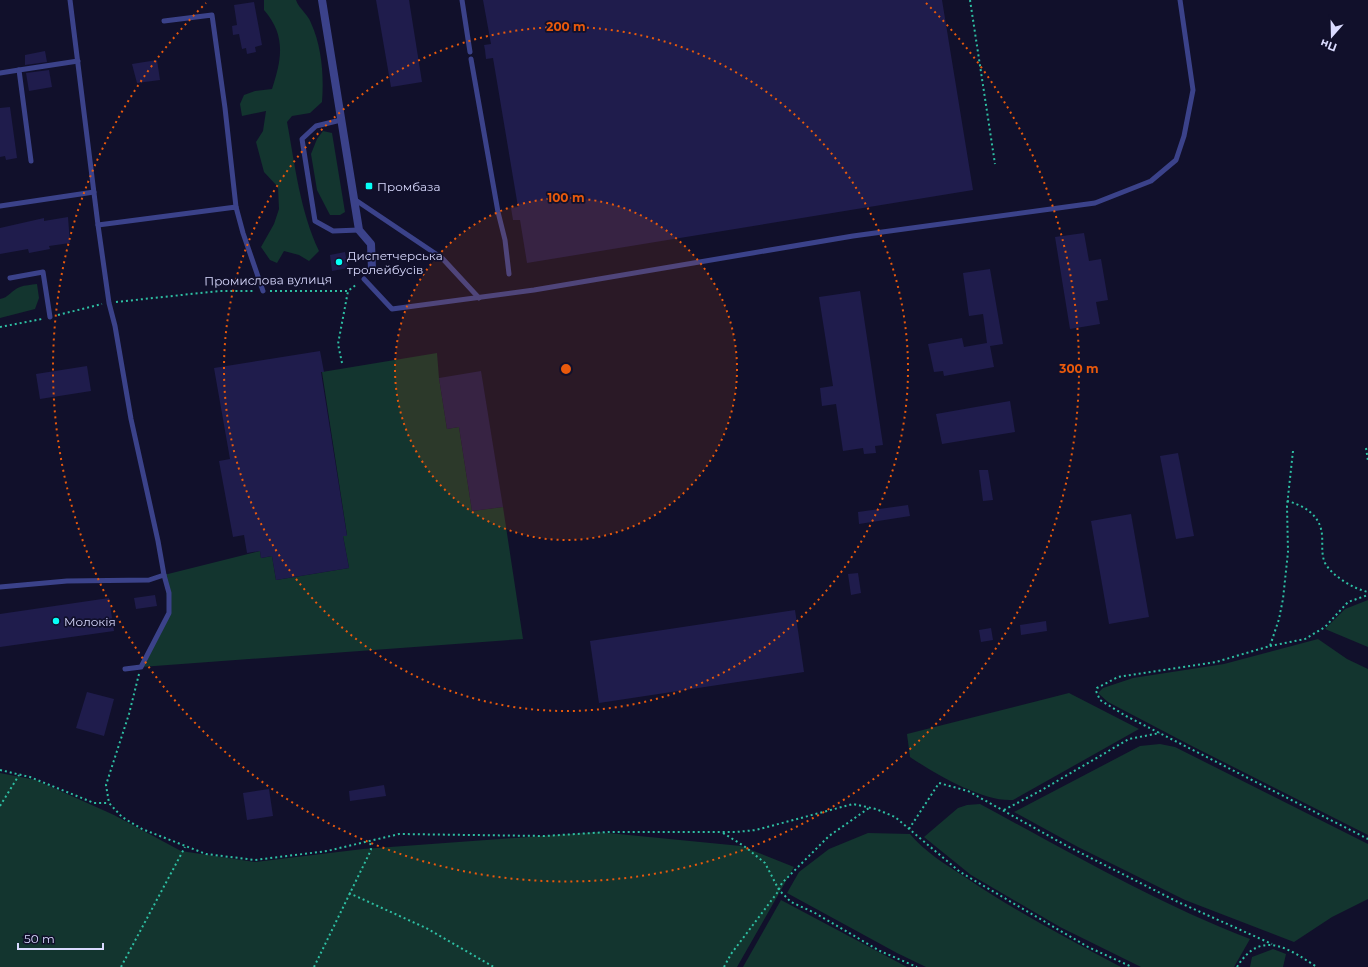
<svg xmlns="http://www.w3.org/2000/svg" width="1368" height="967" font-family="Montserrat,sans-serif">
<rect width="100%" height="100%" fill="#11102b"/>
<g fill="#13352f">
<path d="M264 0H296C299 9 308 14 311 23 322 47 324 76 322 102L310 113 292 116 287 122C295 165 300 211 319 251L309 261 299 255 284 251 277 263 270 260 261 247 274 224 279 209 278 187 264 172 256 142 263 131 266 111 242 116 240 104 244 95 255 91 272 89C282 59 286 35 264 10Z"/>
<polygon points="323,131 332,133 345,212 340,215 330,215 317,190 311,154 317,139"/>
<path d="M37 284 39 298 35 309 0 318V299C8 298 12 290 20 287 25 285 31 285 37 284Z"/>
<polygon points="437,353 439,378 447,429 459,427 472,511 503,507 523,639 141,667 169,613 164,575 260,551 261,558 272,556 276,580 349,568 343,536 347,535 322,372"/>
<polygon points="1368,600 1368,647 1325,629 1345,609"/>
<polygon points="1318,639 1347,659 1368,669 1368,835 1188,744 1108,702 1098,693 1103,688 1133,678 1224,664"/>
<path d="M1069 693 1139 729 1013 800C983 802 935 774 910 757L907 734Z"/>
<polygon points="1160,744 1175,747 1368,844 1368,899 1332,917 1294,942 1185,900 1078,847 1014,812 1140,746"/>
<polygon points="0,773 36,780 114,815 181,851 255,862 363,849 598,832 741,846 794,867 737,967 0,967"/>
<path d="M980 804C1069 852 1156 903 1250 939L1234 967H1141L1060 927 971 875 924 837 958 808 967 805Z"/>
<path d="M868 833 910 834C925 852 945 864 965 877 1015 911 1068 939 1121 967H926L897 953 787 893 799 872 829 849Z"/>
<polygon points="781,900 907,967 743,967"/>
<polygon points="1273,949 1286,954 1283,967 1250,967 1252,957"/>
</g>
<g fill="#1f1c4c">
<polygon points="376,0 409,0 422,82 391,87"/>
<polygon points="483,0 942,0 973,190 527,263 520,220 513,220 511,208 518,207 493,58 486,59 485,50 484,45 491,44"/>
<polygon points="254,2 262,45 255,47 256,52 247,54 246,48 242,49 239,34 233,35 232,26 237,25 234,5"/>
<polygon points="45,51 47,62 25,65 25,55"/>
<polygon points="157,60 160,80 137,83 132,64"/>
<polygon points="49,70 52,87 29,91 26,73"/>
<polygon points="10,107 17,158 6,160 5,156 0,157 0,108"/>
<polygon points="68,217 70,243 49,246 50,249 29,253 28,249 0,254 0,228 44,218 44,221"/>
<polygon points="1084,233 1089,261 1101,259 1108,300 1096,302 1100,324 1070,329 1055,237"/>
<polygon points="345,252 348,268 332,271 330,255"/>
<polygon points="990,269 1003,344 990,346 994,367 944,376 943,371 934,372 928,344 962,338 964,347 987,343 983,314 969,316 963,273"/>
<polygon points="860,291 883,445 875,446 876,453 864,454 863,448 843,451 836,404 822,406 820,388 833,386 819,297"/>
<polygon points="320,351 324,372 321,372 347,536 343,536 349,568 276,580 272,556 261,558 260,551 247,553 244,535 233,537 219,461 230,459 214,368"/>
<polygon points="87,366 91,391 40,399 36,374"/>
<polygon points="481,371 503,507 472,511 459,427 447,429 439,378"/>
<polygon points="1010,401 1015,432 942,444 936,414"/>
<polygon points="1178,453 1194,536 1176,539 1160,456"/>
<polygon points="979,470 988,470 993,500 983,501"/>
<polygon points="908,505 910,516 859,524 858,512"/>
<polygon points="1131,514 1149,617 1109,624 1091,521"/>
<polygon points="858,573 861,593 851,595 848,574"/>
<polygon points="155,595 157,606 136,609 134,598"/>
<polygon points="109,598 114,631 0,647 0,614"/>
<polygon points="795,610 804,672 599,703 590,641"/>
<polygon points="1046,621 1047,631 1021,635 1020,625"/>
<polygon points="991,628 993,640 981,642 979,630"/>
<polygon points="87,692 114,699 104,736 76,728"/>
<polygon points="384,785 386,796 350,801 349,791"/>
<polygon points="269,789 273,816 247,820 243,793"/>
</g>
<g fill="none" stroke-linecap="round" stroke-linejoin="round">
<g stroke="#2ebfa3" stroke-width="2" stroke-dasharray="2 3" stroke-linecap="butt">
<polyline points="970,0 995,164"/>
<polyline points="270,291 348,291 357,284"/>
<polyline points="116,302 219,291 255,291"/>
<polyline points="58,315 102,304"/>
<polyline points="0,327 42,319"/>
<polyline points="342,363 338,344 348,291"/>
<polyline points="1366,448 1368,461"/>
<polyline points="1293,451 1287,506 1288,552 1283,599 1279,619 1270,646 1216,662 1118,677 1097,688 1096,691 1100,700 1126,716 1368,839"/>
<path d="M1287 501C1302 505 1317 513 1321 529 1324 540 1320 552 1325 563 1332 576 1354 589 1368 592"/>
<polyline points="1270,646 1305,639 1325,627 1348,602 1368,595"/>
<polyline points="139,674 129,714 106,785 109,803 122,817 142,829 206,854 255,860 327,851 399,834 544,836 608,832 736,832 756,830 853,804 876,809 895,817 960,872 1088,947 1132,967"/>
<polyline points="0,770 30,777 94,803 109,803"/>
<polyline points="0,806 19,775"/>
<polyline points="1004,810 1040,791 1129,739 1160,733"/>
<polyline points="909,829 939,783 968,791 1067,846 1178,902 1272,944"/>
<polyline points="723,833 744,846 765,863 779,890 791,902 815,913 880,951 917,967"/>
<polyline points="349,893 426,928 494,967"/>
<polyline points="121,967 185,847"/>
<polyline points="314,967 371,850 370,840"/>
<polyline points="724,967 731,954 777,893 782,883 829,836 869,808"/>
<path d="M1237 967C1261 928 1289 949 1317 967"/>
</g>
<g stroke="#3b428a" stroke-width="5">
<polyline points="70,0 98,225"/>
<polyline points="462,0 470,52"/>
<polyline points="164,21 212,15 225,108 236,207"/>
<polyline points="471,59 498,212 505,240 509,274"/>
<polyline points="0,73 19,70"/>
<polyline points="341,120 316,126 302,139 315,221 333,231 359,230"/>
<polyline points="31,161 19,70 78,61"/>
<polyline points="354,199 442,258 479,298"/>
<polyline points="0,206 94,192"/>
<polyline points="10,278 43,272 50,317"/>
<polyline points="364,279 392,309 534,290 853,236 1095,203 1151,181 1176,160 1184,136 1193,90 1180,0"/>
<polyline points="0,587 67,581 149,580 164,575 158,541 131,419 115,326 109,303 98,225 236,207 243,233 263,291"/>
<polyline points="125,669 141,667 169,613 169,593 164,575"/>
</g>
<polyline stroke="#3b428a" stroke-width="8" points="322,0 359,230 371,244 372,269"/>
</g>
<circle cx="566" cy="369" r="171" fill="#e8590c" fill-opacity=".12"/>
<g fill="none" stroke="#e8590c" stroke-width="2" stroke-dasharray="2 4">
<circle cx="566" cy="369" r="171"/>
<circle cx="566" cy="369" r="342"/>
<path d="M926 3A513 513 0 1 1 206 3"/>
</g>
<g fill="#06fff7" stroke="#11102b" stroke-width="1.5">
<rect x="365" y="182" width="8" height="8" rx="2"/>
<circle cx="339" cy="262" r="4"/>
<circle cx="56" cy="621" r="4"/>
</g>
<g text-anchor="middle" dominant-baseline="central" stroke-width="3.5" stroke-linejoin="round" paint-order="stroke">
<g font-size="12" fill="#dadbff" stroke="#11102b" text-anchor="start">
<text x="377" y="186">Промбаза</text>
<text x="347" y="255">Диспетчерська<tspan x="347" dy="14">тролейбусів</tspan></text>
<text x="64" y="621">Молокія</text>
</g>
<g font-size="12" fill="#dadbff" stroke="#11102b">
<text transform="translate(268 280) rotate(-1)">Промислова вулиця</text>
</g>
</g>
<circle cx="566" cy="369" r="6" fill="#e8590c" stroke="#11102b" stroke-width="2"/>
<g font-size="12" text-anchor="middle" font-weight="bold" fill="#e8590c" stroke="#11102b" stroke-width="3.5" stroke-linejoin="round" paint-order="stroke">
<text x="566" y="31">200 m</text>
<text x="566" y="202">100 m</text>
<text x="1079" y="373">300 m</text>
</g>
<g transform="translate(1332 36) rotate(200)" stroke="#11102b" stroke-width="3" paint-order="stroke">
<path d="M0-3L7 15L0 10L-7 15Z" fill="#dadbff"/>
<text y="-6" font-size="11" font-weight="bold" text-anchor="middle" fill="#dadbff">Пн</text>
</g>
<path d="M18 943v6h85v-6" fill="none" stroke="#dadbff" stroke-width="2"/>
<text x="24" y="943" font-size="12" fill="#dadbff" stroke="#11102b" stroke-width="3" paint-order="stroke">50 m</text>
</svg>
